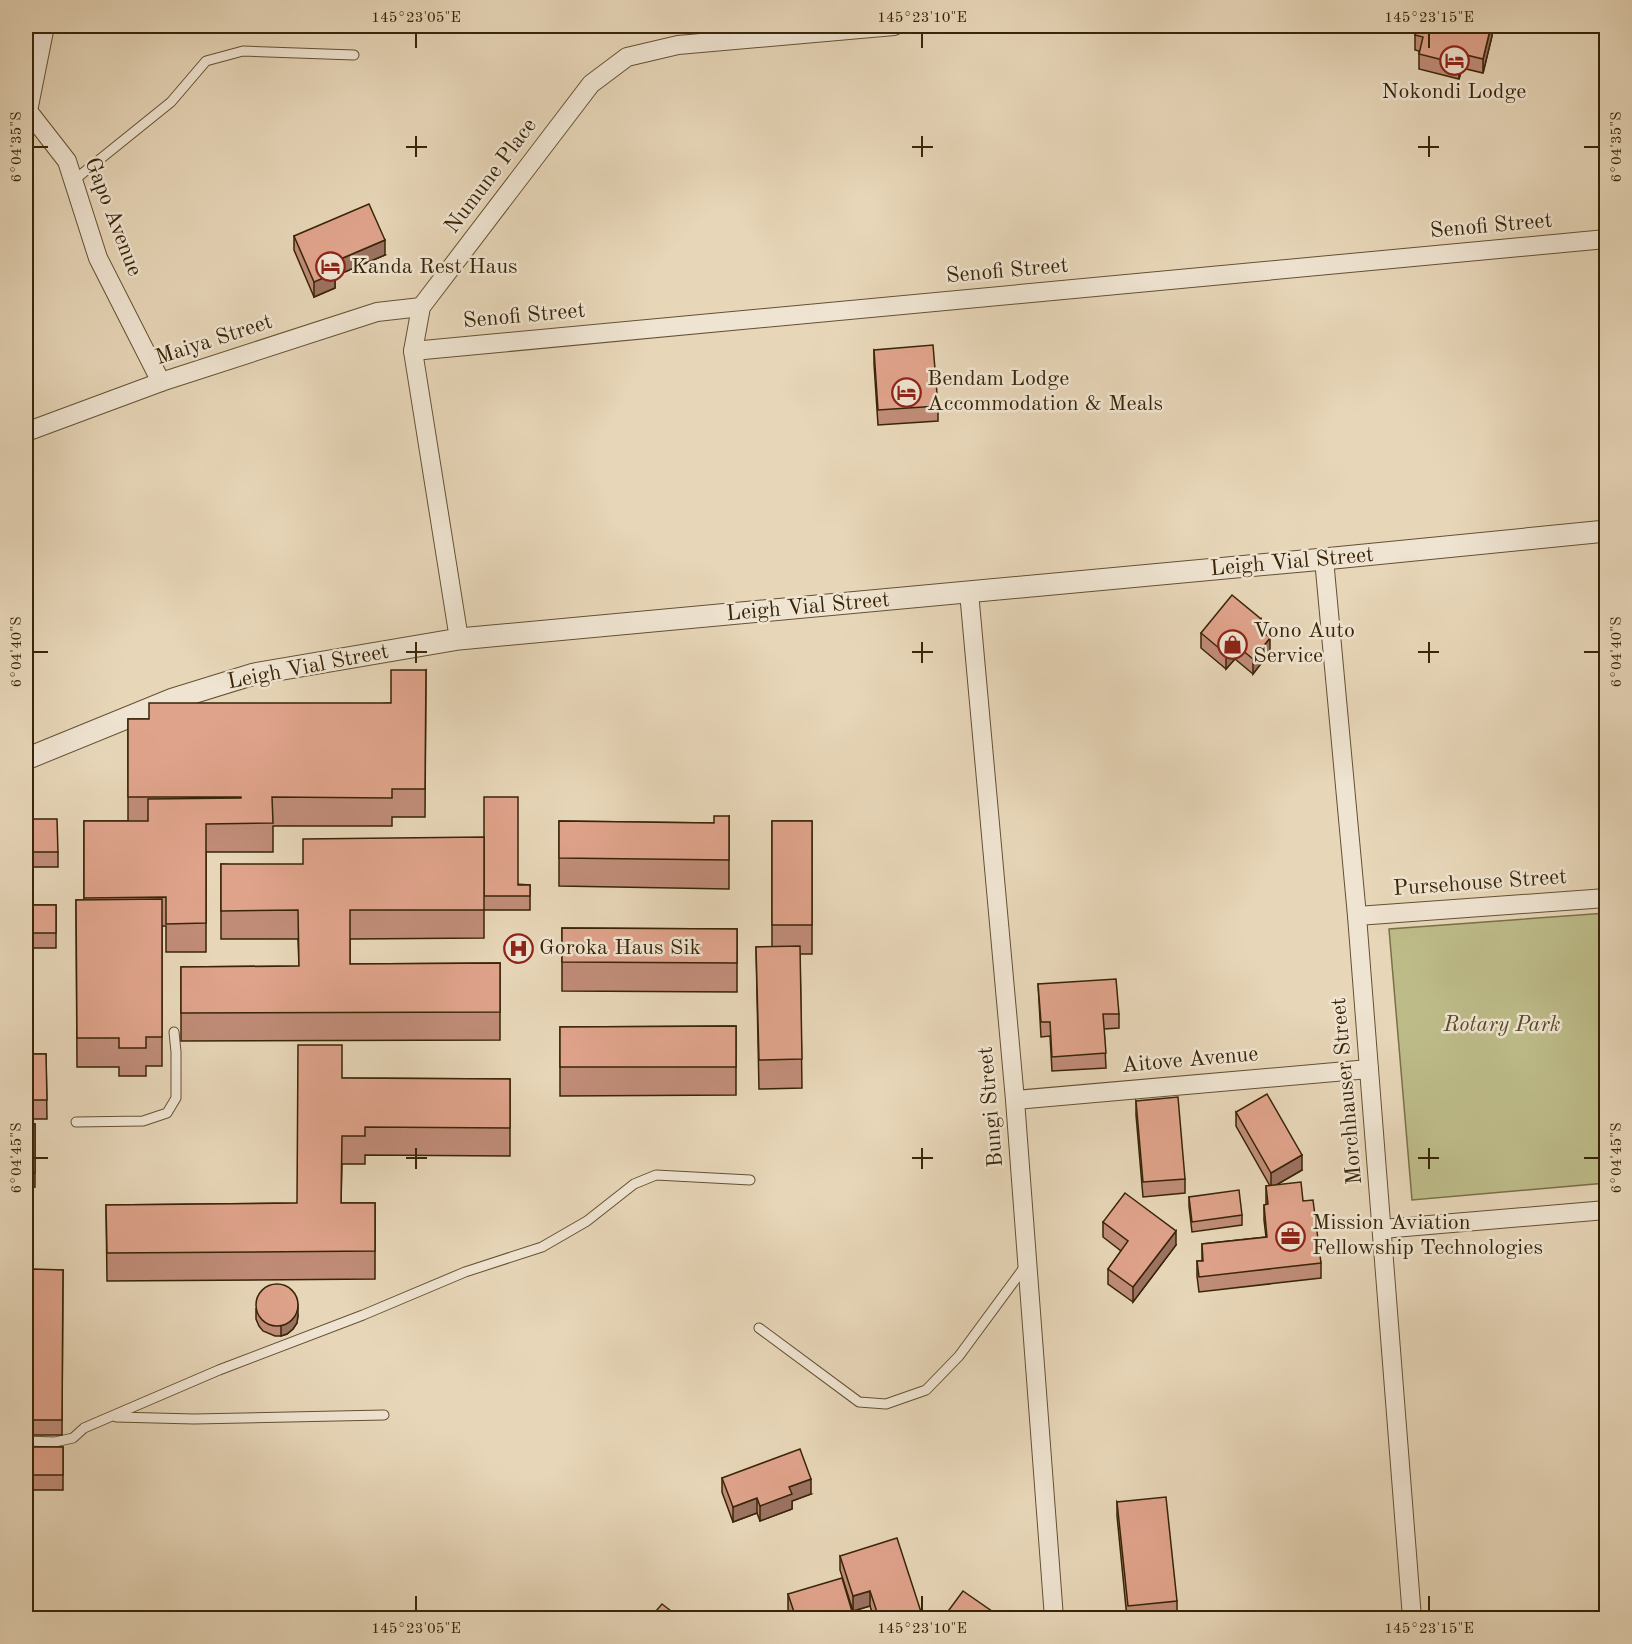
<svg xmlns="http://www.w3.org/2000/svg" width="1632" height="1644" font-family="'Old Standard TT',serif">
<rect width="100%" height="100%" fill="#e7d6b8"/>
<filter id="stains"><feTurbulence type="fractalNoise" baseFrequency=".00333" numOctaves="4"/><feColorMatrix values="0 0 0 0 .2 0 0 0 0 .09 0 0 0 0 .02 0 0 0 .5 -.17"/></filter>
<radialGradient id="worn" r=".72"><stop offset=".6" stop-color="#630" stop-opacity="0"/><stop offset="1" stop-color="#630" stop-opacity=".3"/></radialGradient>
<polygon fill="#bdbc89" stroke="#7a7048" stroke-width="1.5" points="1606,913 1606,1183 1412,1200 1389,929"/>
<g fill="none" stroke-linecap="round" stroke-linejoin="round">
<defs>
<g id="service">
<polyline points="73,181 171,102 206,61 243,51 354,55"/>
<polyline points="76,1122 143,1121 167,1113 176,1098 176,1052 174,1032"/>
<polyline points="759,1328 859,1402 886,1404 926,1390 959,1356 1026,1265"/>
<polyline points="116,1417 194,1419 384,1415"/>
<polyline points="26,1441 55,1442 73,1438 84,1428 219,1370 363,1315 465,1272 542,1247 587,1221 634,1184 656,1175 750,1180"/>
</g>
<g id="minor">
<polyline points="26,111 28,111 67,161 98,258 161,382"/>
<polyline points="28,111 45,26"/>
<polyline points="413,351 1606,239"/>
<polyline points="26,432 161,382 377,312 421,307"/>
<polyline points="1324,559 1357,916 1412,1618"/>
<polyline points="969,592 1015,1100 1054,1618"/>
<polyline points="459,639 413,351 421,307 591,84 627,57 678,45 894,26"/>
<polyline points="1357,916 1606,898"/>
<polyline points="1015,1100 1369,1069"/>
<polyline points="1382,1229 1606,1210"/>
</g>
<polyline id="tertiary" points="26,759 173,699 254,674 459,639 1324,559 1606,531"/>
</defs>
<use href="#service" stroke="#645133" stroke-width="11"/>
<use href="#minor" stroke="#645133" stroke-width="20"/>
<use href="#tertiary" stroke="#645133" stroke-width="23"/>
<use href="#service" stroke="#efe4d1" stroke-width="9"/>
<use href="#minor" stroke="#efe4d1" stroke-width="18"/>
<use href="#tertiary" stroke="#efe4d1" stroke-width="21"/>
</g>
<g fill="#c08c78" stroke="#382507" stroke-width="1.5">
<polygon points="1492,26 1492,36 1483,73 1462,68 1459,79 1419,69 1419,51 1415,50 1415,35"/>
<polygon points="294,236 385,255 335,276 335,288 314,297 294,250"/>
<polygon points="874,350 938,406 938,421 878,425 874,364"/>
<polygon points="1261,630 1270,652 1253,674 1235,659 1226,669 1201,648 1201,633"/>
<polygon points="426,670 425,817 392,817 392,826 273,826 273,852 206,852 206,952 166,952 166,926 162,926 162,1066 146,1066 146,1076 119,1076 119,1067 77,1067 76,900 84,900 84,821 128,821 128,719 149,719 391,703"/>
<polygon points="729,816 729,889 559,886 559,821 714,823"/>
<polygon points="26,819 58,852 58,867 26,867"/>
<polygon points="772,821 812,821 812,954 800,954 802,1088 759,1089 756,947 772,947"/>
<polygon points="221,864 530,885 530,910 484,910 484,938 350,939 350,964 500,963 500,1040 181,1041 181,967 299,966 298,939 221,939"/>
<rect x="26" y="905" width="30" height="43"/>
<polygon points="562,928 737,929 737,992 562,991"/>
<polygon points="1038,984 1119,1014 1119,1028 1104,1029 1106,1068 1052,1071 1050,1036 1041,1037"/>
<polygon points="736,1026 736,1095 560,1096 560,1027"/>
<polygon points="26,1054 46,1054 47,1119 26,1119"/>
<polygon points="342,1078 510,1079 510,1156 365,1155 365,1164 342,1164 341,1203 375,1203 375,1279 107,1281 106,1205 297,1203"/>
<polygon points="1136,1101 1185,1179 1185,1193 1143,1197 1136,1115"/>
<polygon points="1236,1112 1302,1170 1276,1185 1303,1201 1321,1263 1321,1278 1199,1292 1197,1276 1197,1261 1202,1261 1202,1244 1266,1237 1264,1220 1264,1205 1266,1205 1266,1186 1270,1186 1236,1126"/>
<polygon points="26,1124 35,1124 35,1187 26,1188"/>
<polygon points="1189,1197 1242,1215 1242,1225 1192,1232 1189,1206"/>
<polygon points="1103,1222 1176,1245 1133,1302 1108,1284 1108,1269 1121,1251 1103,1237"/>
<polygon points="63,1270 62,1435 30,1435 30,1324 26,1324 26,1276 33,1276"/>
<polygon points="256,1309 298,1315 297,1323 293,1329 287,1334 281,1336 275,1336 263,1331 259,1326 256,1319"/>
<rect x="26" y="1447" width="37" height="43"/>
<polygon points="722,1478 811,1494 792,1501 792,1509 760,1521 757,1513 733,1522 722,1492"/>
<polygon points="1117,1502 1177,1601 1177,1616 1152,1618 1127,1618 1117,1516"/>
<polygon points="840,1556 923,1618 874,1618 870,1606 853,1611 840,1570"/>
<polygon points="788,1594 854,1618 791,1618 788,1609"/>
</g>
<g fill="#9c7261" stroke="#382507" stroke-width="1.5">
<polygon points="1491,26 1492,26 1492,36 1483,73 1483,59"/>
<polygon points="1462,54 1462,68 1459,79 1459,64"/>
<polygon points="385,240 385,255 335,276 335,288 314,297 314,282 331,263"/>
<polygon points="1261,619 1261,634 1256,626"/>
<polygon points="1270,638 1270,652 1253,674 1253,659"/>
<polygon points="1235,644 1235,659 1226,669 1226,654"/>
<polygon points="1302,1155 1302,1170 1271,1188 1271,1173"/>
<polygon points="1176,1231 1176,1245 1133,1302 1133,1287"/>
<polygon points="298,1305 298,1315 297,1323 293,1329 287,1334 281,1336 281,1326"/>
<polygon points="811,1479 811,1494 792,1501 792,1509 760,1521 760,1506 789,1487"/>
<polygon points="757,1498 757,1513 733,1522 733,1507"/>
<polygon points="870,1591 870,1606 853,1611 853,1596"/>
</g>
<g fill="#dfa38b" stroke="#382507" stroke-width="1.5">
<polygon points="1417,26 1491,26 1483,59 1462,54 1459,64 1419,54 1423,37 1415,35"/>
<polygon points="369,204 385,240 331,263 335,273 314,282 294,236"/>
<polygon points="933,345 938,406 878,410 874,350"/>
<polygon points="1232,595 1261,619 1256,626 1270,638 1253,659 1235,644 1226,654 1201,633"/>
<polygon points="391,670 426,670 425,789 392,789 392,798 272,797 273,823 206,824 206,923 166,924 166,897 84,898 84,821 148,821 148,799 241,798 241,797 128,797 128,719 149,719 149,703 391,703"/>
<polygon points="484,797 518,797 518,885 530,885 530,896 484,896"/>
<polygon points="714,816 729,816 729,860 559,858 559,821 714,823"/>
<polygon points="26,819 57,819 58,852 26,852"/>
<rect x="772" y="821" width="40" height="104"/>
<polygon points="484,837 484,910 350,910 350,964 500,963 500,1012 181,1013 181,967 299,966 298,910 221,911 221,864 303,864 303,839"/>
<polygon points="162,899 162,1037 146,1037 146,1048 119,1048 119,1038 77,1038 76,900"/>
<rect x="26" y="905" width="30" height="28"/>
<polygon points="562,928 737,929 737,963 562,962"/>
<polygon points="800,946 802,1059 759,1060 756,947"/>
<polygon points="1116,979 1119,1014 1103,1014 1106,1053 1052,1057 1050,1022 1041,1022 1038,984"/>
<polygon points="736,1026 736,1067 560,1067 560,1027"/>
<polygon points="298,1045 342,1045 342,1078 510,1079 510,1128 365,1127 365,1136 342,1136 341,1203 375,1203 375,1251 107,1253 106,1205 297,1203"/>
<polygon points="26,1054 46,1054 47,1100 26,1100"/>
<polygon points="1267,1094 1302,1155 1271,1173 1236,1112"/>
<polygon points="1178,1097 1185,1179 1143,1182 1136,1101"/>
<rect x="26" y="1124" width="9" height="49"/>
<polygon points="1301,1182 1303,1201 1313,1200 1321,1263 1199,1277 1197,1261 1203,1261 1202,1244 1267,1237 1264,1205 1268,1204 1266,1186"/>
<polygon points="1239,1190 1242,1215 1192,1222 1189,1197"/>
<polygon points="1125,1193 1176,1231 1133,1287 1108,1269 1128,1241 1103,1222"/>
<polygon points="33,1269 63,1270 62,1420 30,1420 30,1310 26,1310 26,1276 33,1276"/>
<circle cx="277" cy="1305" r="21"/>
<rect x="26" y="1447" width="37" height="28"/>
<polygon points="800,1449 811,1479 789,1487 792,1494 760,1506 757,1498 733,1507 722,1478"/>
<polygon points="1166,1497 1177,1601 1128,1606 1117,1502"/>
<polygon points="897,1538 923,1618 879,1618 870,1591 853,1596 840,1556"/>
<polygon points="842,1578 854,1618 796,1618 788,1594"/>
<polygon points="963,1591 996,1614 993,1618 953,1618 946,1614"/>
<polygon points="662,1604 680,1618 650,1618"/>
<polygon points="690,1613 697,1618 686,1618"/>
</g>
<path fill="none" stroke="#382507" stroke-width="2" d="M416 33V48M922 33V48M1429 33V48M416 136V157M922 136V157M1429 136V157M33 147H48M406 147H427M912 147H933M1418 147H1439M1584 147H1599M416 642V663M922 642V663M1429 642V663M33 652H48M406 652H427M912 652H933M1418 652H1439M1584 652H1599M416 1148V1169M922 1148V1169M1429 1148V1169M33 1158H48M406 1158H427M912 1158H933M1418 1158H1439M1584 1158H1599M416 1596V1611M922 1596V1611M1429 1596V1611"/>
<defs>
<symbol id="hotel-ring" viewBox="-11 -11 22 22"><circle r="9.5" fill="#efe4d1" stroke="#8f2418" stroke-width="1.5"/><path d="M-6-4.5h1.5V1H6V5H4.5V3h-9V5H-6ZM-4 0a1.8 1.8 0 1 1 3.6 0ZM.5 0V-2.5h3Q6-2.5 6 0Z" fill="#8f2418"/></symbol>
<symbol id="shop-ring" viewBox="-11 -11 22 22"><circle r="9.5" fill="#efe4d1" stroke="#8f2418" stroke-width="1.5"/><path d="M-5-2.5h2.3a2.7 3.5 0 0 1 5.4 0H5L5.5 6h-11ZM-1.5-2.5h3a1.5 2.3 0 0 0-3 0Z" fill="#8f2418"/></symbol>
<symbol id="hospital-ring" viewBox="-11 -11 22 22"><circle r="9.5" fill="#efe4d1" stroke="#8f2418" stroke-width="1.5"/><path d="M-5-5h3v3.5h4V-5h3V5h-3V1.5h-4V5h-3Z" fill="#8f2418"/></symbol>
<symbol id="office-ring" viewBox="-11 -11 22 22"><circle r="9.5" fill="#efe4d1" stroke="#8f2418" stroke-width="1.5"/><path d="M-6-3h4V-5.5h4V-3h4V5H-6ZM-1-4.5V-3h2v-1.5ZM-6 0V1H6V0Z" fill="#8f2418"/></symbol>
</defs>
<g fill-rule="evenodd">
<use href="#hotel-ring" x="1438" y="44" width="33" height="33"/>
<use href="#hotel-ring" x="314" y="250" width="33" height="33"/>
<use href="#hotel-ring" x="890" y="376" width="33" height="33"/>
<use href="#shop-ring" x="1216" y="628" width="33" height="33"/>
<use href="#hospital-ring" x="502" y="932" width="33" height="33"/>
<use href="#office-ring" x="1274" y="1220" width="33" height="33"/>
</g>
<g text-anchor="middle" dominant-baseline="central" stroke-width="5" stroke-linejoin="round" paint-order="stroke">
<g font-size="22" fill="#382507" stroke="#efe4d1" text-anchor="start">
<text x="1454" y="92" text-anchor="middle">Nokondi Lodge</text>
<text x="351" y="267">Kanda Rest Haus</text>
<text x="927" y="379">Bendam Lodge<tspan x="927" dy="25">Accommodation &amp; Meals</tspan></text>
<text x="1253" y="631">Vono Auto<tspan x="1253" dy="25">Service</tspan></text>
<text x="539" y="948">Goroka Haus Sik</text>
<text x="1312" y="1223">Mission Aviation<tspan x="1312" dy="25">Fellowship Technologies</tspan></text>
</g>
<g font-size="22" fill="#382507" stroke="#efe4d1">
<text transform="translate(491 176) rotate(-53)">Numune Place</text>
<text transform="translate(113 217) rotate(69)">Gapo Avenue</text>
<text transform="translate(1491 226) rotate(-5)">Senofi Street</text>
<text transform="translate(1007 271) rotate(-5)">Senofi Street</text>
<text transform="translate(524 316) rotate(-5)">Senofi Street</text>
<text transform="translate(214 340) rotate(-18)">Maiya Street</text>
<text transform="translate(1292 562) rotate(-5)">Leigh Vial Street</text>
<text transform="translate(808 607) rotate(-5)">Leigh Vial Street</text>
<text transform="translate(308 667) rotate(-11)">Leigh Vial Street</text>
<text transform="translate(1480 883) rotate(-4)">Pursehouse Street</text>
<text transform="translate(1190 1060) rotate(-5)">Aitove Avenue</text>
<text transform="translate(1347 1091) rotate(-95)">Morchhauser Street</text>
<text transform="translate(991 1107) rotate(-95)">Bungi Street</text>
</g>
<g font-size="22" font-style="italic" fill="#594b28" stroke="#efe4d1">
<text x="1502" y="1025">Rotary Park</text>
</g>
</g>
<rect width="1632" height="1644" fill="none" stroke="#e7d6b8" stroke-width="66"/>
<rect x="33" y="33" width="1566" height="1578" fill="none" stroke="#382507" stroke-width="2"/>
<g font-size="15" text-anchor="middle" fill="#382507">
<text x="416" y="22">145°23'05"E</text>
<text x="922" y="22">145°23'10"E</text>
<text x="1429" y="22">145°23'15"E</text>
<text transform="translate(16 147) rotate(-90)" y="5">6°04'35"S</text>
<text transform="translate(1616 147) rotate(-90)" y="5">6°04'35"S</text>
<text transform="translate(16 652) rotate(-90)" y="5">6°04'40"S</text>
<text transform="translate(1616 652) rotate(-90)" y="5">6°04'40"S</text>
<text transform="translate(16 1158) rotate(-90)" y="5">6°04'45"S</text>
<text transform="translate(1616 1158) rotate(-90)" y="5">6°04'45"S</text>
<text x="416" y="1633">145°23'05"E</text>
<text x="922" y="1633">145°23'10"E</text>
<text x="1429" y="1633">145°23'15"E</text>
</g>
<rect width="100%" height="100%" filter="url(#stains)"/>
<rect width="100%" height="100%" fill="url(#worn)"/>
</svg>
